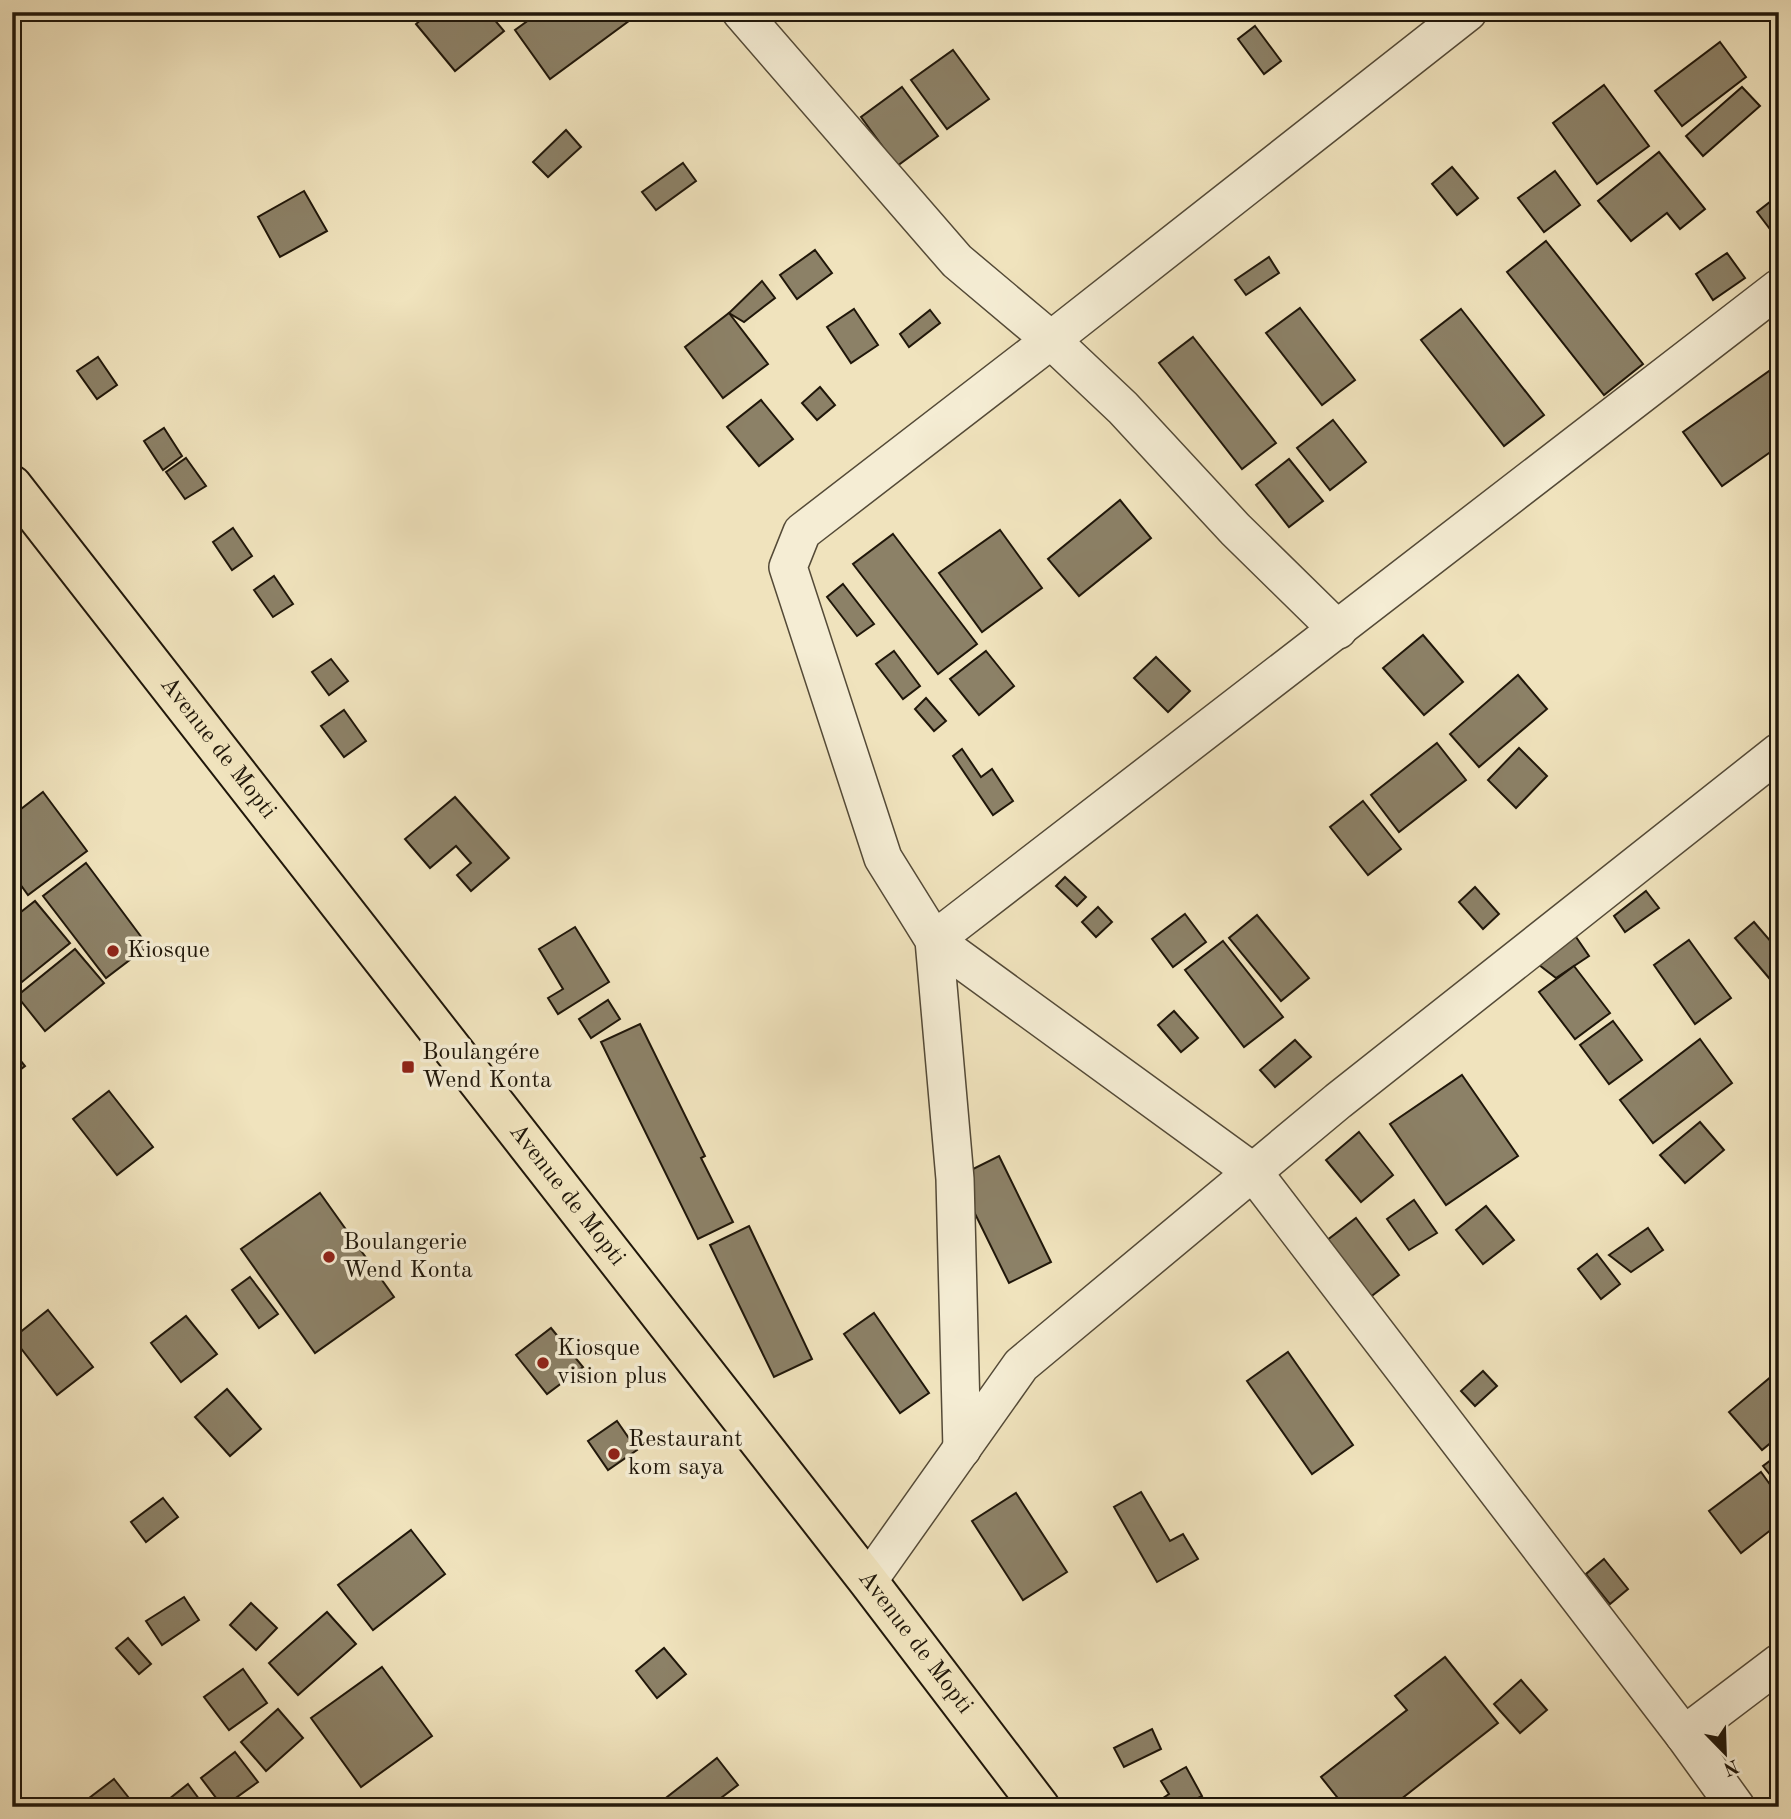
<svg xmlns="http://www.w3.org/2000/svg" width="1791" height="1819" font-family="'Old Standard TT',serif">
<rect width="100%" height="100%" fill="#f0e3bd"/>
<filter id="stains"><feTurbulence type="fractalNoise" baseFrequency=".00286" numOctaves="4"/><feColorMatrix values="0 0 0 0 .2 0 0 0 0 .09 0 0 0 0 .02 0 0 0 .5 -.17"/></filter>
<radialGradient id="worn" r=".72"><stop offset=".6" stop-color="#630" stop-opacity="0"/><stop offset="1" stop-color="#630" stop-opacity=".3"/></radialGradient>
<g fill="#8c8167" stroke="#20170a" stroke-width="2">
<polygon points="430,12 488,12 504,31 455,71 416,24"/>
<polygon points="540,12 635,12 637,15 550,79 515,30"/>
<polygon points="1255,26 1281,61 1264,74 1238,39"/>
<polygon points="1720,42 1746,77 1682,126 1655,91"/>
<polygon points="953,50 989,99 947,129 911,80"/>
<polygon points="1604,85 1649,146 1597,184 1553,123"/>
<polygon points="902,87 938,136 897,166 861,117"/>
<polygon points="1742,87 1760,106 1703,156 1686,136"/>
<polygon points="566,130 581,147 548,177 533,162"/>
<polygon points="1659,152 1705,209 1680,229 1667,213 1631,241 1598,201"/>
<polygon points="683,163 696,181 656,210 642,192"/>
<polygon points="1452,167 1478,198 1457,215 1432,184"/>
<polygon points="1555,171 1580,205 1544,232 1518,198"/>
<polygon points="304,191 327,231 280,257 258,217"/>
<polygon points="1775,198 1779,203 1779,241 1757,212"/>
<polygon points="1546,241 1643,364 1604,395 1507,272"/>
<polygon points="815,250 832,273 797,299 780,275"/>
<polygon points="1727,253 1745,278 1713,300 1696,274"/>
<polygon points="1269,257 1279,273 1246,295 1235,280"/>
<polygon points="762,281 775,298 744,322 729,313"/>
<polygon points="1300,308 1355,380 1322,405 1266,333"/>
<polygon points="854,309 878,345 851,363 827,327"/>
<polygon points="1461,309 1544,415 1504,446 1421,340"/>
<polygon points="930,310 940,323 909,347 900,334"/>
<polygon points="729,313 768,364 723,398 685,347"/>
<polygon points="1193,337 1276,443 1242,469 1159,363"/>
<polygon points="98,357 117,385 97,399 77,371"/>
<polygon points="1779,364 1779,446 1722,486 1683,432"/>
<polygon points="820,387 835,405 817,420 802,403"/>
<polygon points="761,400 793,439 759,466 727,427"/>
<polygon points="1333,420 1366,462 1330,490 1297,448"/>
<polygon points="164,428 182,456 163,470 144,441"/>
<polygon points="186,458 206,486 185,499 166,472"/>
<polygon points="1289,459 1323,501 1289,527 1256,485"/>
<polygon points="1120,500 1151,538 1079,596 1048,559"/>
<polygon points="233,528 252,556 232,570 213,542"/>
<polygon points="1000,530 1042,588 982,632 939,573"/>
<polygon points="893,534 977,644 938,674 853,564"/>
<polygon points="274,576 293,604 273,617 254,590"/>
<polygon points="843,584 874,624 857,636 827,597"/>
<polygon points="1423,635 1463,682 1424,715 1383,668"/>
<polygon points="894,651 920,686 903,699 876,664"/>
<polygon points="986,651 1014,686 979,715 950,679"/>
<polygon points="1156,657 1190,691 1168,712 1134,678"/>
<polygon points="331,659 348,681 329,695 312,672"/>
<polygon points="1518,675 1547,709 1479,767 1450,734"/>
<polygon points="926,698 946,721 934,731 915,709"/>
<polygon points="344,710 366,741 344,757 321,726"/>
<polygon points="1437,743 1466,780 1399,832 1371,795"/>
<polygon points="1519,748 1547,776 1516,808 1488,780"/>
<polygon points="962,749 981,777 992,769 1013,801 993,815 953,756"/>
<polygon points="43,792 87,851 28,895 12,873 12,816"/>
<polygon points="455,797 509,858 471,891 457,875 471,863 456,846 430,868 405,839"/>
<polygon points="1363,801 1401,849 1368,875 1330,827"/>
<polygon points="86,863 148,946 106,978 43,896"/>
<polygon points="1065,877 1086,897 1077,906 1056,886"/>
<polygon points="1475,887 1499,914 1483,929 1459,902"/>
<polygon points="1646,891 1659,908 1625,932 1614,916"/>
<polygon points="35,901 70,943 12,990 12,919"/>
<polygon points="1098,907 1112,922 1096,937 1082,922"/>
<polygon points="1185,914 1206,942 1173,967 1152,939"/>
<polygon points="1257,915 1309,978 1281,1001 1229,938"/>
<polygon points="1754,922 1779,951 1779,970 1769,978 1735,938"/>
<polygon points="575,927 609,982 558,1014 548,998 563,989 539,949"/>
<polygon points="1574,934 1589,956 1556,978 1534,961"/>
<polygon points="1689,940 1731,998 1695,1024 1654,965"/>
<polygon points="1223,941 1283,1017 1244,1047 1185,970"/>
<polygon points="75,949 104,983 45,1031 17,996"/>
<polygon points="1574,966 1610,1013 1575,1039 1539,992"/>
<polygon points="608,1000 620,1019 591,1038 579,1019"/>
<polygon points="1174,1011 1198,1038 1181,1052 1158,1025"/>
<polygon points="1613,1021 1642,1060 1609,1084 1580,1045"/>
<polygon points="640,1024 705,1156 701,1158 733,1222 698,1239 601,1042"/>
<polygon points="1700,1039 1732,1083 1653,1143 1620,1100"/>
<polygon points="1295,1040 1311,1057 1275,1087 1260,1070"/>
<polygon points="12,1050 25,1066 12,1076"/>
<polygon points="1462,1075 1518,1156 1446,1205 1390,1124"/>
<polygon points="109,1091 153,1147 117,1175 73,1119"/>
<polygon points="1700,1122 1724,1150 1685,1183 1660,1155"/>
<polygon points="1359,1132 1393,1175 1361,1202 1326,1160"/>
<polygon points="999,1156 1051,1262 1009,1283 957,1177"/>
<polygon points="320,1193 394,1297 315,1353 241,1249"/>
<polygon points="1414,1200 1437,1233 1409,1250 1387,1219"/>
<polygon points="1486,1206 1514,1240 1483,1264 1456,1230"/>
<polygon points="1356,1218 1399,1275 1369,1298 1326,1241"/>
<polygon points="749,1226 812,1359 774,1377 710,1245"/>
<polygon points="1648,1228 1663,1250 1631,1272 1609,1255"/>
<polygon points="1597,1254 1620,1284 1601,1299 1578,1269"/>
<polygon points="250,1277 278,1314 259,1328 232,1290"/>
<polygon points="48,1310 93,1367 57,1395 13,1338"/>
<polygon points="874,1313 929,1393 900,1413 844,1334"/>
<polygon points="186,1316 217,1354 181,1382 151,1343"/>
<polygon points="551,1328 583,1367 547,1394 516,1355"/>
<polygon points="1288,1352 1353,1445 1312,1474 1247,1381"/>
<polygon points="1779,1370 1779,1436 1762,1450 1729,1412"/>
<polygon points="1483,1371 1497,1386 1475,1406 1461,1391"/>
<polygon points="227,1389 261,1429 230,1456 195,1417"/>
<polygon points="617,1421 637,1450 608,1470 588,1441"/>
<polygon points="1779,1454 1779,1486 1763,1466"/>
<polygon points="1761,1472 1779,1497 1779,1537 1772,1529 1741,1553 1709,1511"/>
<polygon points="1141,1492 1170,1541 1183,1534 1198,1559 1157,1582 1114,1507"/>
<polygon points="1016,1493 1067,1572 1023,1600 972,1521"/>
<polygon points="163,1498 178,1517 146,1542 131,1522"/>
<polygon points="411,1530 445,1574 373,1630 338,1585"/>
<polygon points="1604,1559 1628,1589 1610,1604 1586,1574"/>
<polygon points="184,1597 199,1620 162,1645 146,1621"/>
<polygon points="251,1603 277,1628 256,1650 230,1625"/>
<polygon points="327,1612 356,1644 298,1695 269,1663"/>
<polygon points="128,1638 151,1664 139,1674 116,1648"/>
<polygon points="664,1648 686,1674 657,1698 636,1671"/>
<polygon points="1445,1657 1498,1723 1391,1807 1345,1807 1321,1777 1407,1710 1395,1696"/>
<polygon points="382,1667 432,1736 361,1787 311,1718"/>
<polygon points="243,1669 267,1703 229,1730 204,1697"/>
<polygon points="1521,1680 1547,1710 1520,1733 1494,1704"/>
<polygon points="278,1709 303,1738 266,1771 241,1742"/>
<polygon points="1152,1729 1161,1749 1124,1767 1114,1748"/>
<polygon points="235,1752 258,1782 223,1807 201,1778"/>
<polygon points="717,1758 738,1785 709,1807 667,1807 662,1801"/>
<polygon points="1186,1767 1202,1796 1181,1807 1167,1807 1163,1798 1169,1794 1161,1781"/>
<polygon points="114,1779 136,1807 88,1807 84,1802"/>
<polygon points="188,1784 205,1807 159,1807"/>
</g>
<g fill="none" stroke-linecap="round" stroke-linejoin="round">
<defs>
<g id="street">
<polyline points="741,12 957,261 1051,340 1123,408 1235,529 1338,630"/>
<polyline points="962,1449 955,1179 934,940 883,858 788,567 802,532 1051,340 1468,12"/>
<polyline points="868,1581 1021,1365 1338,1101 1779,752"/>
<polyline points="1684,1735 1779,1663"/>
<polyline points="1736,1807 1684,1735 1253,1172 934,940 1779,288"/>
</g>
<g id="primary">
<path id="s1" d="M12 485 868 1581 1040 1807"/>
</g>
</defs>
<use href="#street" stroke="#544a37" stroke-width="40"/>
<use href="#primary" stroke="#20170a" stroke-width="42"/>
<use href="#street" stroke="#f5edd4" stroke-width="37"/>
<use href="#primary" stroke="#f0e3bd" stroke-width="38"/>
</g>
<g fill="#8f2418" stroke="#f5edd4" stroke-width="2.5">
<circle cx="113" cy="951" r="7"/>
<rect x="401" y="1060" width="14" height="14" rx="3.5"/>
<circle cx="329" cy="1257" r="7"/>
<circle cx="543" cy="1363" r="7"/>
<circle cx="614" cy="1454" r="7"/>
</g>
<g text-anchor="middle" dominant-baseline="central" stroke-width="7" stroke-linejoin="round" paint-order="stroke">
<g font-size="24" fill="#20170a" stroke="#f5edd4">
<text stroke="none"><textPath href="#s1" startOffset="334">Avenue de Mopti</textPath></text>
<text stroke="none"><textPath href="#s1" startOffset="901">Avenue de Mopti</textPath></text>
<text stroke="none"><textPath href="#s1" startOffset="1468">Avenue de Mopti</textPath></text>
</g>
<g font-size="24" fill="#20170a" stroke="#f5edd4" text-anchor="start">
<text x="127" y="951">Kiosque</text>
<text x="422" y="1053">Boulangére<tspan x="422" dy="28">Wend Konta</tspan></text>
<text x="343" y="1243">Boulangerie<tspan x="343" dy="28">Wend Konta</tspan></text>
<text x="557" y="1349">Kiosque<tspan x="557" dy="28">vision plus</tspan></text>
<text x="628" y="1440">Restaurant<tspan x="628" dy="28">kom saya</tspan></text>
</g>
</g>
<rect width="1791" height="1819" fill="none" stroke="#f0e3bd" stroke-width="42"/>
<rect x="14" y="14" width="1763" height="1791" fill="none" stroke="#20170a" stroke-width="3.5"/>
<rect x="21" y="21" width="1749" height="1777" fill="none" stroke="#20170a" stroke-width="2"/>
<g transform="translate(1725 1753) rotate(157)" stroke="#f5edd4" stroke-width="5" paint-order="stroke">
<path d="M0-5L12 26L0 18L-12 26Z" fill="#20170a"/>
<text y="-10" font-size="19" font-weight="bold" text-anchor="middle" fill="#20170a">N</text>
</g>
<rect width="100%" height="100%" filter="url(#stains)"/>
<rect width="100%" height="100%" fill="url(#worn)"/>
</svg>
